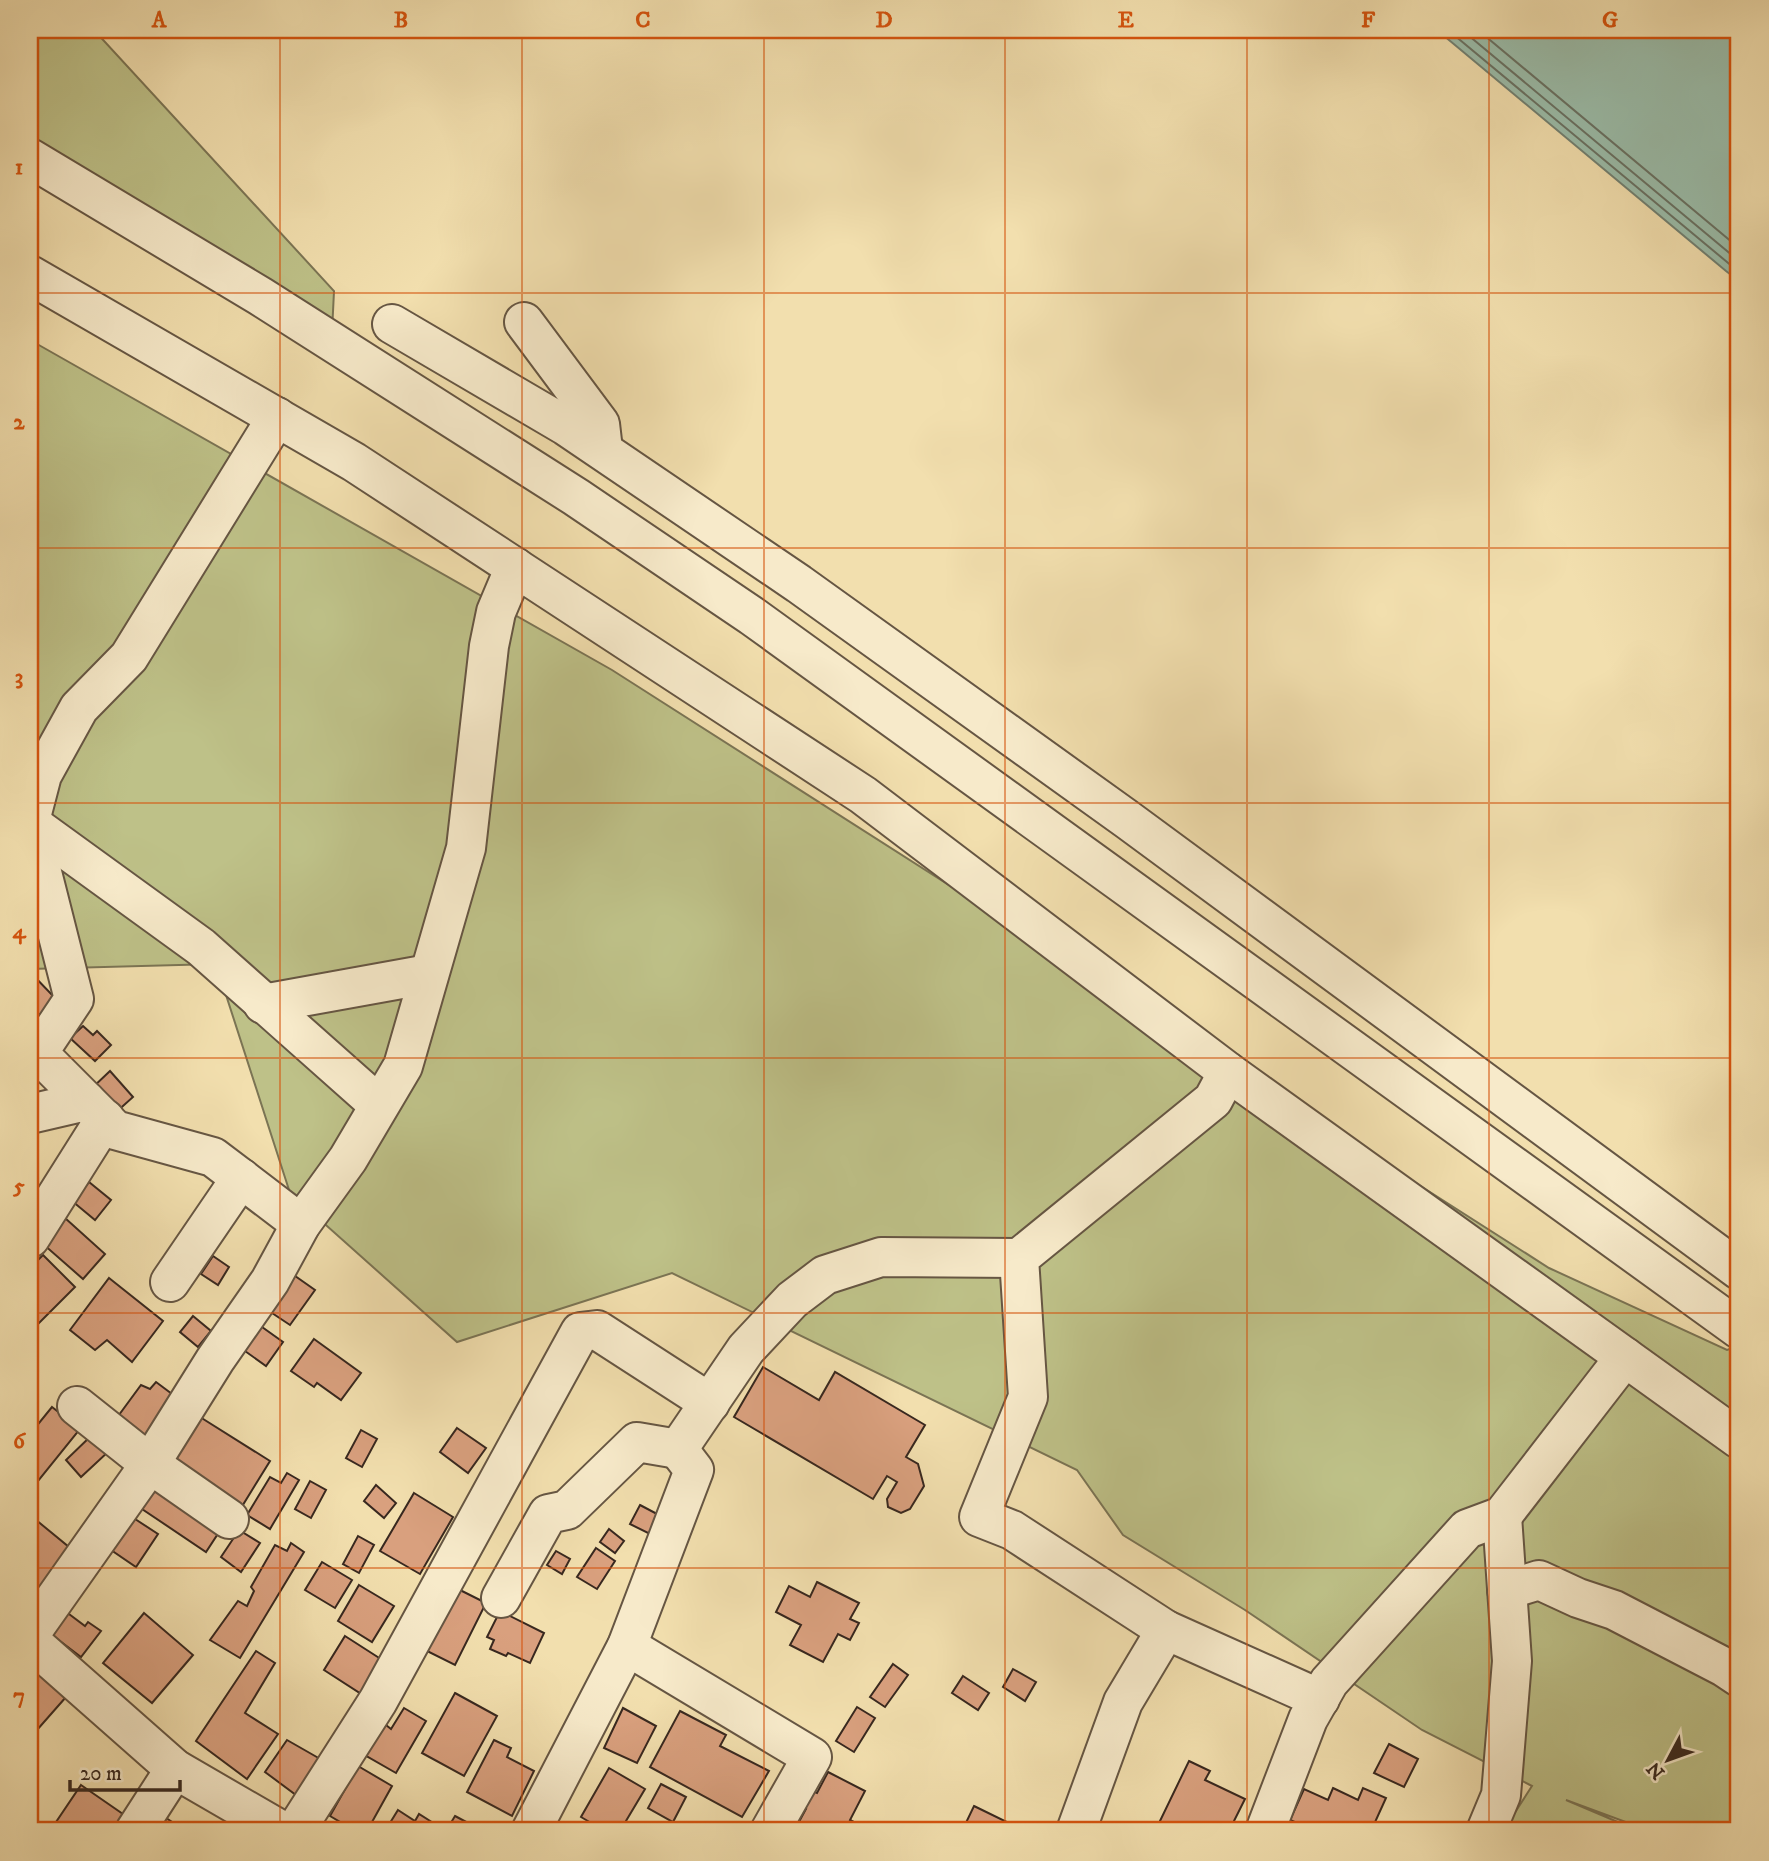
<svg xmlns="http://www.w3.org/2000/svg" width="1769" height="1861" font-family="'IM FELL DW Pica',serif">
<rect width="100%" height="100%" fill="#f2dfae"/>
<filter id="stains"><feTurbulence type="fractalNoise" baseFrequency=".00286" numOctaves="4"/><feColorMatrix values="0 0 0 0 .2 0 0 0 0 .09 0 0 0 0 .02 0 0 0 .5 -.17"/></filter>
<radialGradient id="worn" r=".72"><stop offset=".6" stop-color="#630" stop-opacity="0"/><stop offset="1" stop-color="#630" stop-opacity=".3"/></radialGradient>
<g fill="#bec188" stroke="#7b7454" stroke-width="2">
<polygon points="30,30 94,30 334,291 332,332 30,175"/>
<polygon points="30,340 612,670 1549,1268 1727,1350 1739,1346 1739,1831 1650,1831 1566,1800 1639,1831 1503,1831 1532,1786 1422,1730 1245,1610 1123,1535 1077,1470 672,1273 457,1342 290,1193 216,964 30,969"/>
</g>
<polygon fill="#9bbdaa" stroke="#738172" stroke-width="2" points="1437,30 1739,30 1739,281 1726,271"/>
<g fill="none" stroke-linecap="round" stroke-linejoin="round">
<g stroke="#6a7264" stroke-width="2">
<polyline points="1448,30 1739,272"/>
<polyline points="1462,30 1739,261"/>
<polyline points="1478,30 1739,248"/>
</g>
</g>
<g fill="#d9a07e" stroke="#38281f" stroke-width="2">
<polygon points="30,972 56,999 33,1021 30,1018"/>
<polygon points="83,1026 93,1035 97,1031 111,1045 95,1061 70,1038"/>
<polygon points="110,1071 133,1097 114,1114 92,1088"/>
<polygon points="89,1182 111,1200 95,1220 72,1201"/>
<polygon points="65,1218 105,1254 83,1279 43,1244"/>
<polygon points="43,1255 75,1287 36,1326 30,1319 30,1268"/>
<polygon points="213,1256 229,1267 218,1285 201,1274"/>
<polygon points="288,1271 315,1290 290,1325 263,1307"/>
<polygon points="109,1278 163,1321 132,1362 107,1340 95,1350 70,1330"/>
<polygon points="193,1316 211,1331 198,1347 180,1332"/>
<polygon points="255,1322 283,1342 266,1366 238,1346"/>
<polygon points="314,1339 361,1373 341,1400 317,1383 314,1387 291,1371"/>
<polygon points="763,1367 819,1400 835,1372 925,1425 906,1457 918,1464 924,1486 910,1509 901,1513 888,1507 887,1499 897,1482 887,1476 873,1499 734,1417"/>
<polygon points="156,1382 180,1400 149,1446 116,1419 141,1385 150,1389"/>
<polygon points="52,1407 80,1429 30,1491 30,1467 35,1461 30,1457 30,1434"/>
<polygon points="200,1417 270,1461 241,1508 171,1463"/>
<polygon points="457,1428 486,1448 468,1473 440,1452"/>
<polygon points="361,1430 377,1439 362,1467 346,1458"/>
<polygon points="93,1434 109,1451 81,1477 66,1460"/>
<polygon points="287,1473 299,1480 270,1529 247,1515 270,1477 281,1483"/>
<polygon points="153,1480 223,1526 206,1552 136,1505"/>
<polygon points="310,1481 326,1490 311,1518 295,1509"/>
<polygon points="376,1485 396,1503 384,1518 364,1501"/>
<polygon points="414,1493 453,1517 420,1574 380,1551"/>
<polygon points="640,1505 659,1515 650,1534 630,1524"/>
<polygon points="30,1515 75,1552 33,1603 30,1600"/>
<polygon points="132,1517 158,1534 136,1567 111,1550"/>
<polygon points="609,1529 624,1541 615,1553 600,1542"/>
<polygon points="239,1530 260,1543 241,1572 221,1557"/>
<polygon points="358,1536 374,1545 359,1573 343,1564"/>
<polygon points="291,1543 304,1552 240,1658 210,1640 238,1601 247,1606 254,1591 251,1587 275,1545 287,1551"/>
<polygon points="596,1548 615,1561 597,1589 577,1577"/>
<polygon points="556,1551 570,1559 562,1574 547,1565"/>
<polygon points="322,1562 352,1580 335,1608 305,1590"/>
<polygon points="817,1582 859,1603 850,1619 859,1623 850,1640 838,1634 823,1662 790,1645 801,1625 776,1612 789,1586 810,1597"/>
<polygon points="359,1585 394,1606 372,1642 338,1621"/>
<polygon points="452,1586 486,1603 455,1665 427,1651"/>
<polygon points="65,1611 85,1626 88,1622 101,1631 81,1657 48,1632"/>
<polygon points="500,1611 544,1633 530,1663 508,1653 506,1656 490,1649 494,1640 487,1637"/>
<polygon points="144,1613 193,1655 152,1703 103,1663"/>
<polygon points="345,1636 387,1663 366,1697 324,1670"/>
<polygon points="256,1651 275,1663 245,1713 278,1734 247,1779 196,1741"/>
<polygon points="893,1664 908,1675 885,1707 870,1697"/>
<polygon points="30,1666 66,1697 37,1730 30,1723"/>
<polygon points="1013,1669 1036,1682 1025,1701 1003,1687"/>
<polygon points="963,1676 989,1693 978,1710 952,1693"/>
<polygon points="455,1693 497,1716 464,1776 422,1753"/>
<polygon points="857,1707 875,1718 854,1752 836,1741"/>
<polygon points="404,1708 426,1721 396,1773 363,1754 381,1721 391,1729"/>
<polygon points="623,1708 656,1726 637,1763 604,1748"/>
<polygon points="680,1711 726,1735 720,1746 769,1771 742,1817 650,1767"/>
<polygon points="287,1740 322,1760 300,1798 265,1772"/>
<polygon points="494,1740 511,1748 507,1757 534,1771 512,1816 467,1792"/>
<polygon points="1389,1744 1418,1759 1404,1787 1374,1773"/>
<polygon points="1189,1761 1210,1771 1205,1780 1245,1799 1229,1831 1176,1831 1159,1823"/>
<polygon points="358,1766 392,1786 367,1831 342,1831 337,1828 340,1822 330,1816"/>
<polygon points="609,1768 645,1789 620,1831 605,1831 581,1817"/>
<polygon points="828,1772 865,1791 850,1820 871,1831 794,1831 806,1809 799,1805 808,1789 817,1793"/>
<polygon points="661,1784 686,1797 673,1822 648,1808"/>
<polygon points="81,1785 133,1821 126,1831 50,1831"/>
<polygon points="1333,1788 1358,1800 1363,1788 1386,1798 1371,1831 1316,1831 1290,1820 1304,1789 1328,1800"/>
<polygon points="974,1806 1013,1825 1011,1831 962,1831"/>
<polygon points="398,1810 415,1821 419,1814 438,1826 435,1831 385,1831"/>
<polygon points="163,1816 186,1831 153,1831"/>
<polygon points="455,1816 472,1825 469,1831 446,1831"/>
</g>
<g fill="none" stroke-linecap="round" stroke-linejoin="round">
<defs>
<g id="minor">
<polyline points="30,158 260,296 576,497 752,616 1739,1329"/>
<polyline points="30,275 354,462 863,795 1228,1072 1739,1439"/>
<polyline points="524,322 600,424 603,450"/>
<polyline points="392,324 566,426 799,584 1128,820 1739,1270"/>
<polyline points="30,821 42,775 79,708 129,657 277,417"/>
<polyline points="30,823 201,947 379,1105"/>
<polyline points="30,825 74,999 38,1053 115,1130 213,1157 301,1224"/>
<polyline points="263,1004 429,974"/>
<polyline points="30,1114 86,1101"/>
<polyline points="30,1238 105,1119"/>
<polyline points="170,1282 241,1178"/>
<polyline points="77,1406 150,1464 229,1519"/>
<polyline points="1507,1590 1539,1580 1578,1598 1614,1610 1724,1667 1739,1677"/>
<polyline points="501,1598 548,1514 567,1510 637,1442 678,1449 746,1349 792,1300 825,1275 881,1257 1019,1258"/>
<polyline points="1166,1630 1012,1530 979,1517 1028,1397 1019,1258 1213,1100 1228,1072"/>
<polyline points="30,1634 150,1464 215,1360 270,1281 301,1224 348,1159 403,1066 466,848 489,646 496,612 515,567"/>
<polyline points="30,1641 175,1769 282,1831"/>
<polyline points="627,1646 812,1757 770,1831"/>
<polyline points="135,1831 175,1769"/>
<polyline points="295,1831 378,1701 580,1332 597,1330 710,1403"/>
<polyline points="531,1831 627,1646 694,1470 678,1449"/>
<polyline points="1076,1831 1123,1702 1166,1630 1320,1699"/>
<polyline points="1265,1831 1308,1719 1329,1682 1467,1529 1502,1516 1625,1357"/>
<polyline points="1486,1831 1501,1795 1512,1661 1502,1516"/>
</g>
</defs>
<use href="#minor" stroke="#665643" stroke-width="42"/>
<use href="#minor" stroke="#f7eaca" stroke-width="38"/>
</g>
<path fill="none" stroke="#d6540e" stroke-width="2" stroke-opacity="0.55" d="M280 30V1831M522 30V1831M764 30V1831M1005 30V1831M1247 30V1831M1489 30V1831M30 293H1739M30 548H1739M30 803H1739M30 1058H1739M30 1313H1739M30 1568H1739"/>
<rect width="1769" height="1861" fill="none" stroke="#f2dfae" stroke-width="77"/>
<g transform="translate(1668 1760) rotate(229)" stroke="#f7eaca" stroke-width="5" paint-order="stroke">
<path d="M0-5L12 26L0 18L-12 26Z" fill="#38281f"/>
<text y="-10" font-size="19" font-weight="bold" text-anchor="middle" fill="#38281f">N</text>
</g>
<path d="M70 1780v10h110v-10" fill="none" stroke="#38281f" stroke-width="3.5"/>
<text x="80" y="1780" font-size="21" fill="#38281f" stroke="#f7eaca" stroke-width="5" paint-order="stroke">20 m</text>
<rect x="38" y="38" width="1692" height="1784" fill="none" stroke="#d6540e" stroke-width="2.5"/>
<g font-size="23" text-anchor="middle" font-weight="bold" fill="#d6540e">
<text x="159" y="27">A</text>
<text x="401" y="27">B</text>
<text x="643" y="27">C</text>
<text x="884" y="27">D</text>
<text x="1126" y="27">E</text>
<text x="1368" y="27">F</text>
<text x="1610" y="27">G</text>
<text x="19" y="174">1</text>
<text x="19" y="429">2</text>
<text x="19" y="684">3</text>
<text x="19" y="938">4</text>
<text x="19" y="1193">5</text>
<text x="19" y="1448">6</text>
<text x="19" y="1703">7</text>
</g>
<rect width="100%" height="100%" filter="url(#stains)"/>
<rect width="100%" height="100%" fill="url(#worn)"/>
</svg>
